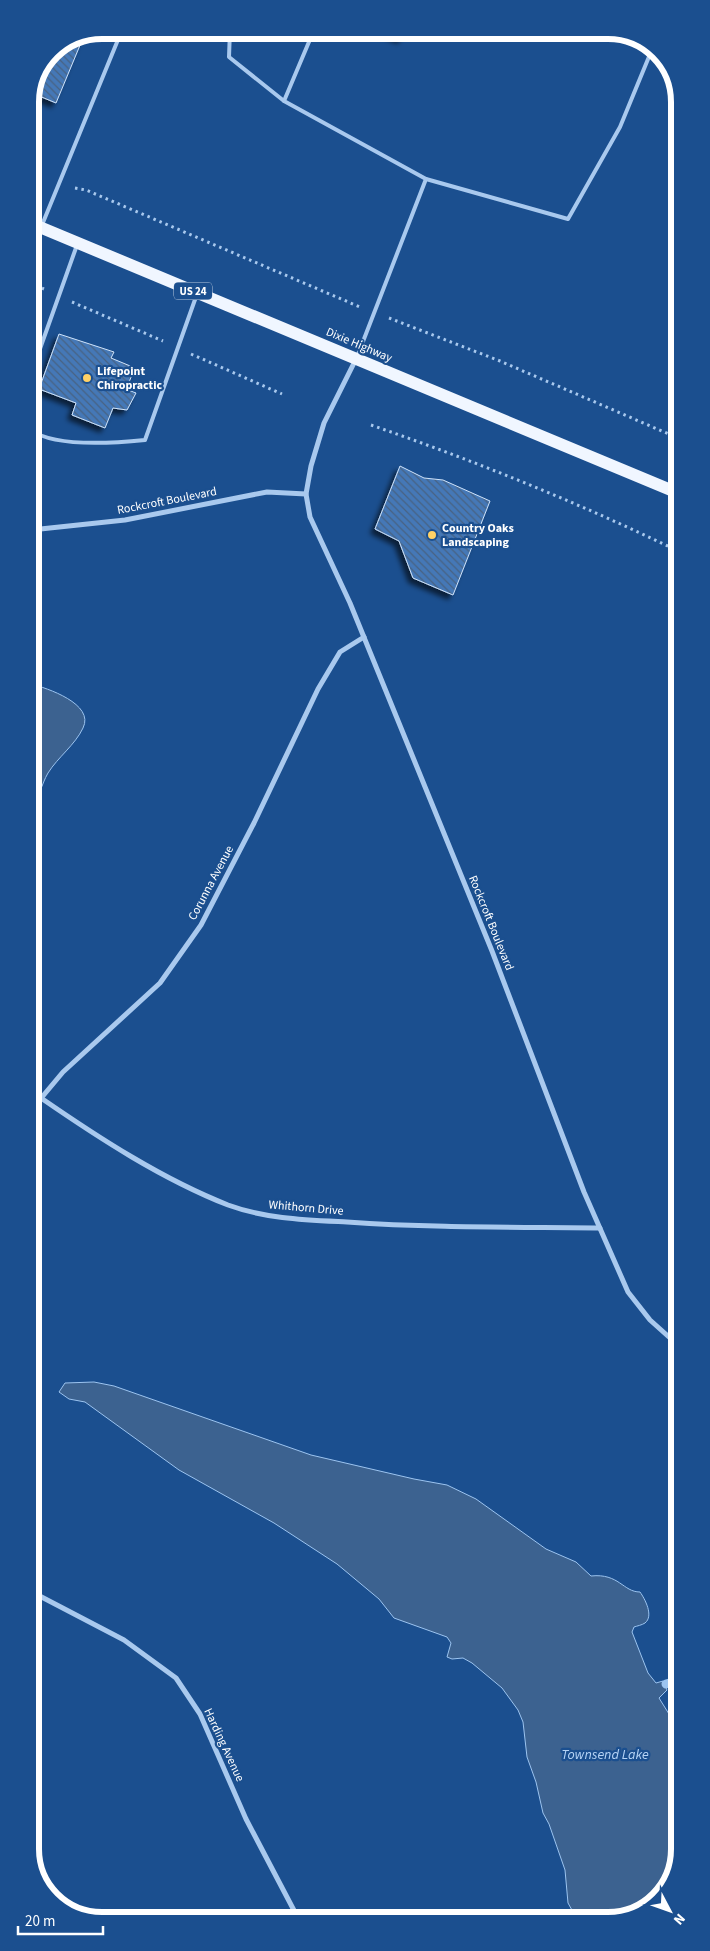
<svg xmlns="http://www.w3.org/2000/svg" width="710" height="1951" font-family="'Source Sans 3',sans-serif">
<defs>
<pattern id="building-back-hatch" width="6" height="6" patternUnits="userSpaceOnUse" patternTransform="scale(1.25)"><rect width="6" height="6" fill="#4478b7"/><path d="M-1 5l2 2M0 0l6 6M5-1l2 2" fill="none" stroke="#486282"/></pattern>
<filter id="shadow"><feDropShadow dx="-4.5" dy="4.5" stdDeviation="2.5" flood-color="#0009"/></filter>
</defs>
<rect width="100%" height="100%" fill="#1b4f8f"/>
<g fill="#3c6290" stroke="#9cc4f0">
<path d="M31 684C47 688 95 704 83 728 75 745 58 757 48 773 41 785 40 797 31 808Z"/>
<path d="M94 1382 114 1386 311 1455 414 1479 447 1485 476 1499 546 1549 576 1562 591 1576C619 1573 623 1592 640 1592 645 1599 654 1616 645 1623 642 1625 637 1626 634 1627L632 1632 648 1673 656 1683 663 1681 667 1690 659 1698 669 1714 680 1743V1849L665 1893 627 1918 577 1919 568 1903 565 1870 549 1824 543 1813 536 1782 527 1757 523 1722 518 1710 502 1688 472 1663 463 1658 452 1659 447 1657 451 1643 447 1637 394 1618 379 1599 337 1564 274 1523 179 1470 85 1402 69 1399 59 1392 65 1383Z"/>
</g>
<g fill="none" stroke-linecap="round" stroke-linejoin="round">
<polyline stroke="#9cc4f0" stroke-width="9" points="666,1684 680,1680"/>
</g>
<g fill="url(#building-back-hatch)" stroke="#cfe3fa" filter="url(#shadow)">
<polygon points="381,30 406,30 402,39"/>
<polygon points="83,38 56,103 32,93 51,51"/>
<polygon points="59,334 114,352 111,358 135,368 126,389 136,393 127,410 113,408 105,428 72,415 76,403 39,389"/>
<polygon points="400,466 424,478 443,480 490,501 453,595 413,578 399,541 375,529"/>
</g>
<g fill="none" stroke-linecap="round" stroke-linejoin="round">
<g stroke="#a9c9ee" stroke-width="3" stroke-dasharray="2.5 4" stroke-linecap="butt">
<polyline points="30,180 42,183"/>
<polyline points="75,188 86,190 360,307"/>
<polyline points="30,283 44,289"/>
<polyline points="72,302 163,341"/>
<polyline points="389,318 500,361 678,438"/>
<polyline points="191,354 282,394"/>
<path d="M371 425C475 461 579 503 678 551"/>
</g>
<g stroke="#a9c9ee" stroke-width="4">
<polyline points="230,30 229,57 284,101"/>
<polyline points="314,30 284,101 426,179"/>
<polyline points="42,225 122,30"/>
<polyline points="357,357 426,179 568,219 620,127 653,47"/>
<polyline points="31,374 77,245"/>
<path d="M31 430C55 448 115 443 145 440L197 294"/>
</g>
<g stroke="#a9c9ee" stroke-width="5">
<polyline points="356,359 324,423 311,466 306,494 310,517 350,603 492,951 584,1192 628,1292 650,1320 679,1346"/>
<polyline points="31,530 125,520 267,492 306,494"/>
<path d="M41 1098C99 1138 162 1179 228 1205 266 1219 307 1220 347 1222 431 1228 515 1227 600 1228"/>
<polyline points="32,1109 63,1072 160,983 201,925 254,823 318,689 340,652 364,637"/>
<polyline points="32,1592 124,1640 176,1678 200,1714 246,1819 299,1920"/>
</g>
<polyline stroke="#f0f6ff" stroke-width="12" points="30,223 678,493"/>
</g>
<g fill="#ffd166" stroke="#1b4f8f" stroke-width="2">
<circle cx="87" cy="378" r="5"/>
<circle cx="432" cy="535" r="5"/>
</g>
<g text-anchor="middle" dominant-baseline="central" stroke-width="4.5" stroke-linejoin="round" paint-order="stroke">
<rect fill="#1b4f8f" stroke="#bbcadd" stroke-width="1" x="174" y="282.5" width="38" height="17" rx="4"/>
<g font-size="11" font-weight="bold" fill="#fff">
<text x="193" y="291">US 24</text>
</g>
<g font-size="12" fill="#fff" stroke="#1b4f8f">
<text transform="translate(359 345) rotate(23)">Dixie Highway</text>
<text transform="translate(167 501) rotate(-11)">Rockcroft Boulevard</text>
<text transform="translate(211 883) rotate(-62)">Corunna Avenue</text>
<text transform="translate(491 923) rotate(68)">Rockcroft Boulevard</text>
<text transform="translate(306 1208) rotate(5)">Whithorn Drive</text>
<text transform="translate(224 1745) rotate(65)">Harding Avenue</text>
</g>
<g font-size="12" font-weight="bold" fill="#fff" stroke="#1b4f8f" text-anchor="start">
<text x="97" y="371">Lifepoint<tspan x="97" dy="14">Chiropractic</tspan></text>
<text x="442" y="528">Country Oaks<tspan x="442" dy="14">Landscaping</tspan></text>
</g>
<g font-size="14" font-style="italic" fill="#b5d3f5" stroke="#1b4f8f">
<text x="605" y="1755">Townsend Lake</text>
</g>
</g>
<path d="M0 0H710V1951H0ZM102 39H608A63 63 0 0 1 671 102V1849A63 63 0 0 1 608 1912H102A63 63 0 0 1 39 1849V102A63 63 0 0 1 102 39Z" fill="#1b4f8f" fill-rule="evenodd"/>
<path fill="none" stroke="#fff" stroke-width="6" d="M102 39H608A63 63 0 0 1 671 102V1849A63 63 0 0 1 608 1912H102A63 63 0 0 1 39 1849V102A63 63 0 0 1 102 39Z"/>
<g transform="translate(670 1911) rotate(131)" stroke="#1b4f8f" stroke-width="4" paint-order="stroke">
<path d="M0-4L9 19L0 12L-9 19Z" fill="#ffffff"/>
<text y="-8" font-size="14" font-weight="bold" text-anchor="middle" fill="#ffffff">N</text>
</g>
<path d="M18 1926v8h85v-8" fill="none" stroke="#ffffff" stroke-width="2.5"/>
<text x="25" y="1926" font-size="15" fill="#ffffff" stroke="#1b4f8f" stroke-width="4" paint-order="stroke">20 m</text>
</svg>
